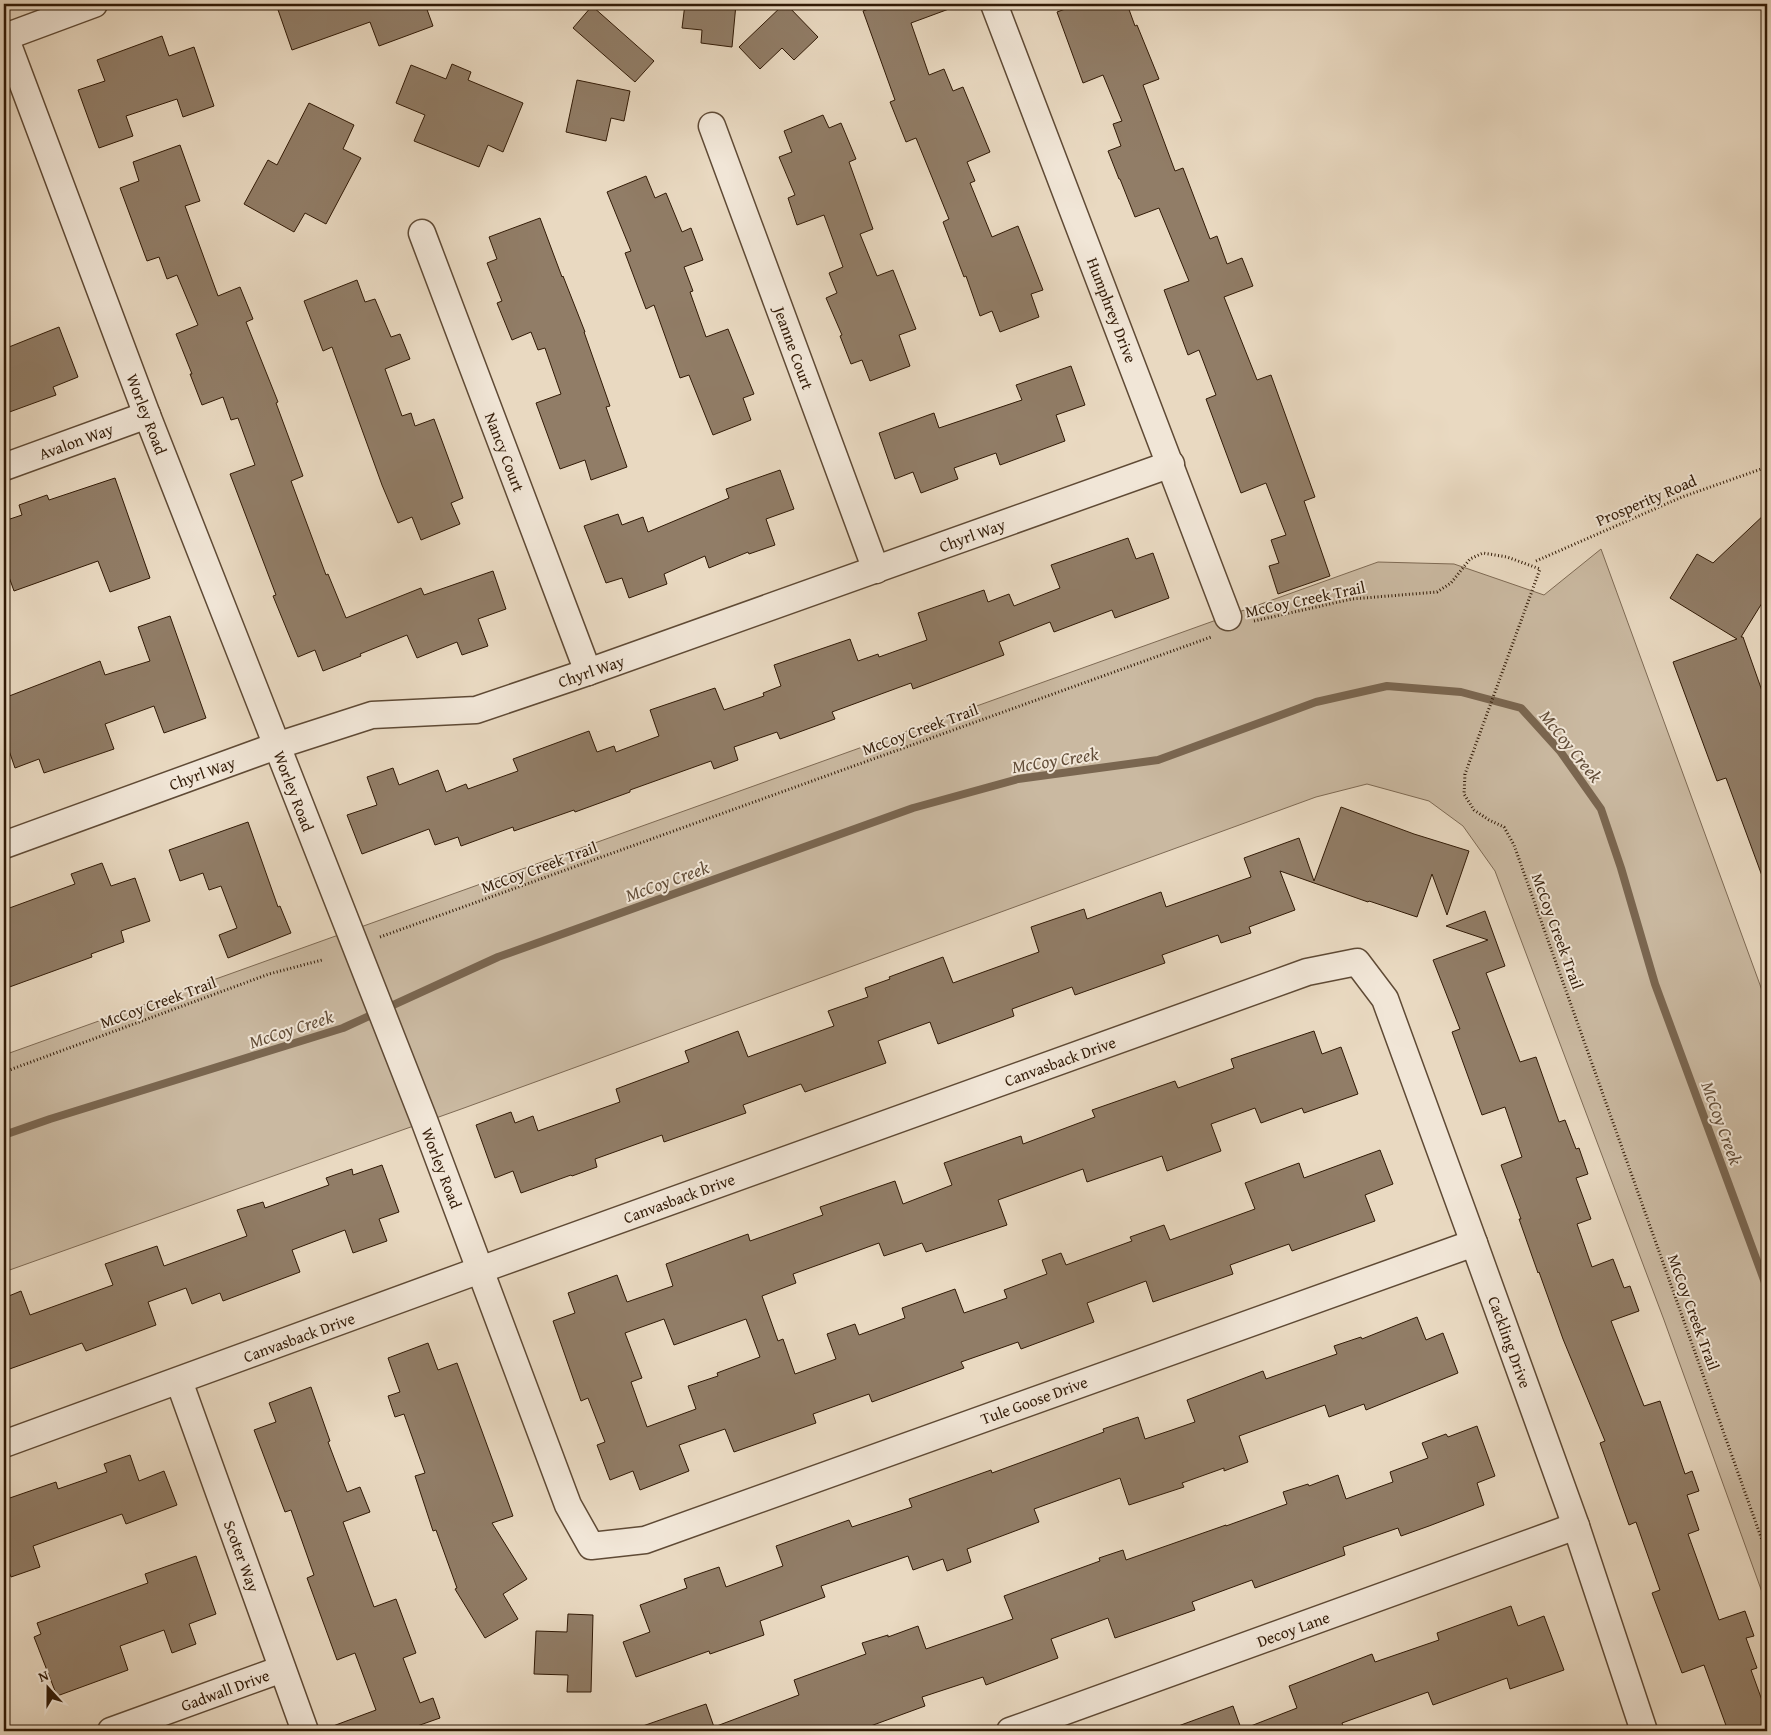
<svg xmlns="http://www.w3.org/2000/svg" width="1771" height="1735" font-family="'Gentium Book Plus',serif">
<rect width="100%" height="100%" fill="#e9d9c1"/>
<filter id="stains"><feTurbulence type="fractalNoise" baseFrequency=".004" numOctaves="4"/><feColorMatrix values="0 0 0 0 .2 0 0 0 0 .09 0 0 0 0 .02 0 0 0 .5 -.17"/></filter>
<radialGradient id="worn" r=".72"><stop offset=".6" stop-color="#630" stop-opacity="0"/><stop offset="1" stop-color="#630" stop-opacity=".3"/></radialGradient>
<polygon fill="#cab9a1" stroke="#7e6a54" points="1601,549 1767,1004 1767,1606 1664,1320 1495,871 1463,826 1429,801 1367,784 1316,797 464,1108 4,1272 4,1055 1378,562 1454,564 1544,595"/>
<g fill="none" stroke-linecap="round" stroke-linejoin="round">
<polyline stroke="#7a6650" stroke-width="8" points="4,1135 50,1119 343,1028 498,957 913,808 1018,779 1158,760 1316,702 1387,686 1461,692 1521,708 1560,751 1601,809 1621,868 1655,984 1767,1288"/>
</g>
<g fill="#917d67" stroke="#311a06" fill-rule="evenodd">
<polygon points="276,4 425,4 433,26 379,46 370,22 292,50"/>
<polygon points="685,4 736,4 732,47 701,43 702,30 682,28"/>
<polygon points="784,4 786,4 818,37 794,60 782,48 760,69 739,47"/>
<polygon points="882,4 956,4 957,6 911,23 929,75 944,69 953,91 963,87 990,152 967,162 975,181 970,183 992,237 1018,226 1043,290 1031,294 1039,317 1000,332 992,311 980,316 966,276 964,277 943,222 949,219 916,138 906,142 890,102 895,100 863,11"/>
<polygon points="1079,4 1127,4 1135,26 1137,25 1159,79 1143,85 1175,171 1183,168 1210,239 1217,236 1227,264 1242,258 1253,286 1224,297 1257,380 1271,375 1315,497 1304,501 1330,576 1278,594 1269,566 1279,563 1271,540 1286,535 1266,483 1241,493 1206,399 1216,395 1199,350 1188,355 1164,290 1189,281 1159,208 1135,217 1120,179 1119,179 1108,151 1121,146 1113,124 1122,121 1103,75 1083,83 1057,12"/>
<polygon points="592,6 654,61 635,82 573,28"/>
<polygon points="162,36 169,56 194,47 214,106 183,117 177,99 126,116 133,136 99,148 78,90 105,81 97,60"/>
<polygon points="452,64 471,72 468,80 523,103 503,152 488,145 479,167 414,141 425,115 396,103 411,65 446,79"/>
<polygon points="577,80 630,91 624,121 611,118 606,141 566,132"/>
<polygon points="309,103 354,125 343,149 361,158 326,224 305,213 294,232 244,204 268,160 277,165"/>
<polygon points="823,115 829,128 841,123 856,159 849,162 873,229 860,234 877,276 893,270 916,329 899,335 910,366 870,381 862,360 851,364 840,336 842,335 826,298 837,293 829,273 843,267 824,215 797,225 788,198 795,195 779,157 792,152 784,131"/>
<polygon points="180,145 200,201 185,206 218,296 240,287 253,319 246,322 278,402 276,403 303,476 291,481 326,575 328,574 346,618 421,588 424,595 493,571 506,609 478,619 488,646 462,655 457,642 417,658 407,635 360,654 361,656 323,671 315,650 298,657 273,596 276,595 230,474 255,465 238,418 231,420 223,397 202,405 190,374 192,374 176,334 198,325 177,275 167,279 159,257 147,261 120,188 139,181 133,162"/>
<polygon points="646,176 655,198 666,193 682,232 691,228 703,260 684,267 693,291 690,292 706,337 728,329 754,394 743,398 751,420 713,435 689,375 680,378 654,305 646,309 625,253 631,251 607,192"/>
<polygon points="540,218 562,277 563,276 585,332 584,332 610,406 606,407 627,467 591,480 585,460 560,469 536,403 561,394 545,348 538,350 531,332 512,340 497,303 502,301 487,263 497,259 489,237"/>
<polygon points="357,280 365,302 375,299 391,337 400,334 410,359 385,369 402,416 411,413 415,426 434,419 463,498 451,503 460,524 421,540 412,517 398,523 382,485 332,347 323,351 304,301"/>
<polygon points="59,327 78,377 53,387 56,395 4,414 4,349"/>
<polygon points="1071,366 1085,405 1056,415 1065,441 1000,465 996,453 954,468 958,479 921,493 913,472 895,479 879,433 934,413 939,428 1022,400 1016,385"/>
<polygon points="780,470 794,509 766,519 775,545 749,554 748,552 709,568 705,556 664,574 667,584 629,598 622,578 606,583 584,526 618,514 622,525 643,517 648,532 729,498 726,489"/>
<polygon points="115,478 150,578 110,592 98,561 14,591 4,563 4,521 22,515 19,505 47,495 49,500"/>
<polygon points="1767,512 1767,595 1741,637 1743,637 1767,705 1767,883 1765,884 1726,778 1717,781 1673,662 1737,639 1670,598 1697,554 1713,563"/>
<polygon points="1128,538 1136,559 1153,553 1169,598 1115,618 1112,610 1054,632 1050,622 999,642 1004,655 913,689 911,683 832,712 835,719 780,739 777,732 734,747 738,760 714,769 711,761 630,790 630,792 575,812 574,810 514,831 513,827 461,846 458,837 435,845 429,829 362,854 347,815 377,805 367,777 393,768 399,785 438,770 446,792 466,784 468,789 518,771 513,759 589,731 597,752 614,746 616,752 659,736 650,710 715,688 724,710 764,696 763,693 781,686 774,665 850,639 858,661 878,654 879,657 927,640 918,613 984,590 988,602 1009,594 1014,606 1060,588 1051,565"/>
<polygon points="170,616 206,718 164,733 154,706 105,724 114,749 44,773 39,759 15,768 4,736 4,698 100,661 105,675 150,661 138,627"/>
<polygon points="1341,807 1414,834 1469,851 1447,915 1432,874 1417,917 1369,901 1368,902 1280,871 1295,910 1249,927 1251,933 1221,943 1218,935 1162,955 1165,963 1075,995 1072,987 1012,1009 1014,1016 938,1044 930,1022 878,1041 886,1063 805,1092 801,1084 743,1105 746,1113 664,1142 662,1135 595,1159 597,1167 572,1176 571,1175 521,1193 513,1171 495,1178 476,1125 511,1112 515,1123 533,1116 538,1131 620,1102 616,1089 689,1062 685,1051 738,1031 748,1057 834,1026 828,1011 868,997 865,988 890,979 889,977 943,957 953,983 1039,952 1031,927 1084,909 1087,919 1161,892 1166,907 1251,877 1244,858 1299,838 1314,881"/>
<polygon points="248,822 278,907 280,906 291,933 228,958 219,935 237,928 221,886 209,890 203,873 180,881 169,850"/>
<polygon points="102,863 111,886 135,878 150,921 121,931 124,942 91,954 92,957 4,989 4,910 75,884 71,874"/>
<polygon points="1485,911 1505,966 1486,973 1520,1062 1536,1057 1559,1122 1565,1120 1576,1149 1579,1148 1588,1174 1576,1178 1591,1219 1577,1224 1592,1267 1613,1259 1624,1288 1630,1286 1639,1311 1611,1321 1644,1406 1660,1401 1685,1474 1692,1471 1699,1491 1687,1495 1699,1530 1688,1534 1719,1620 1745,1611 1754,1636 1746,1638 1757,1668 1751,1670 1767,1714 1767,1731 1728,1731 1704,1665 1682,1673 1652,1593 1660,1590 1636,1522 1629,1525 1600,1443 1605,1441 1563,1339 1539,1272 1538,1273 1519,1219 1521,1219 1501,1165 1522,1157 1505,1107 1482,1115 1452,1032 1460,1029 1433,960 1488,940 1446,926"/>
<path d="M1314 1031 1322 1054 1341 1047 1358 1094 1304 1113 1302 1108 1261 1123 1255 1108 1211 1124 1221 1151 1167 1171 1162 1156 1087 1182 1083 1169 998 1200 1007 1225 926 1252 922 1243 884 1256 879 1243 793 1274 796 1283 762 1296 778 1341 783 1339 795 1374 836 1359 827 1334 855 1324 859 1335 905 1318 902 1308 955 1289 964 1313 1007 1298 1004 1290 1047 1274 1042 1260 1061 1253 1066 1265 1132 1241 1130 1237 1164 1225 1170 1240 1255 1209 1245 1183 1299 1163 1304 1178 1380 1150 1393 1184 1365 1195 1375 1221 1292 1251 1289 1244 1230 1265 1233 1274 1153 1302 1146 1281 1087 1303 1094 1322 1021 1349 1018 1342 961 1362 964 1368 872 1402 869 1394 813 1414 816 1423 734 1452 725 1429 679 1445 689 1471 640 1490 633 1471 610 1480 597 1445 605 1442 588 1398 581 1401 553 1321 575 1313 568 1293 617 1275 627 1302 673 1286 666 1264 748 1234 750 1241 823 1215 820 1207 895 1181 903 1204 952 1185 944 1163 1021 1136 1023 1144 1095 1117 1092 1110 1175 1081 1178 1088 1234 1068 1231 1059ZM664 1319 674 1345 746 1319 760 1357 717 1373 718 1376 688 1386 696 1409 647 1427 631 1382 642 1378 625 1333Z"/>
<polygon points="382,1165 399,1212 379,1219 387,1241 353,1253 345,1230 292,1250 300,1272 223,1301 220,1293 192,1304 186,1288 148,1302 156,1325 86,1351 82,1343 4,1371 4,1298 21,1291 30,1315 113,1285 105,1264 157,1246 164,1266 247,1236 237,1210 263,1202 265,1208 329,1185 326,1178 352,1169 353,1175"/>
<polygon points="1417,1317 1426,1340 1443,1333 1458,1373 1366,1410 1364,1404 1329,1417 1325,1405 1239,1436 1248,1462 1224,1471 1224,1468 1182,1483 1184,1487 1129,1505 1120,1478 1034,1509 1039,1522 967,1549 971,1562 947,1571 943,1559 913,1570 908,1556 821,1586 825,1597 760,1621 764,1635 710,1654 709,1651 636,1677 623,1642 650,1632 640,1605 687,1588 684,1579 719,1567 726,1587 783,1566 776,1546 849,1520 852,1527 912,1507 909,1499 991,1470 992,1473 1104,1432 1103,1429 1138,1417 1145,1439 1169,1431 1195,1422 1187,1400 1263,1371 1266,1379 1337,1354 1334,1346 1361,1337 1362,1339"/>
<polygon points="428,1343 438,1370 457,1363 513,1516 492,1523 527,1579 503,1594 518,1619 485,1638 455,1589 457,1588 436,1530 433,1531 415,1476 425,1473 404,1414 395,1417 388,1396 400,1392 388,1358"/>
<polygon points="311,1387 330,1441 328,1442 347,1492 360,1487 370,1512 343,1522 374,1607 396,1599 416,1653 403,1658 420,1703 433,1698 440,1718 403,1731 326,1731 325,1729 376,1710 355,1653 337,1660 307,1578 314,1575 291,1510 285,1512 254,1430 276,1422 269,1403"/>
<polygon points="1477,1426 1495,1476 1477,1483 1484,1505 1429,1526 1401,1536 1398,1528 1343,1547 1345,1555 1255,1588 1252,1580 1192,1602 1195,1610 1115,1638 1108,1618 1051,1639 1058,1658 986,1685 983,1677 922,1697 925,1706 857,1731 637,1731 637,1728 706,1704 714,1727 799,1695 794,1680 866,1654 862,1643 888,1635 888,1637 918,1626 926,1649 1013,1619 1004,1596 1100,1561 1099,1558 1123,1550 1126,1560 1226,1525 1226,1526 1287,1504 1283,1492 1308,1484 1309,1486 1338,1475 1346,1499 1393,1482 1390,1472 1428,1458 1422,1443 1446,1434 1448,1437"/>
<polygon points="130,1455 139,1481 164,1471 177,1505 126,1524 122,1514 33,1546 40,1567 11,1577 4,1558 4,1500 56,1482 58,1489 107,1472 104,1464"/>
<polygon points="196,1556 216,1614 189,1624 196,1644 172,1653 164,1630 120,1646 128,1670 57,1696 34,1637 41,1634 37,1623 148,1583 145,1574"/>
<polygon points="1511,1606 1518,1626 1544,1616 1564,1670 1510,1689 1507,1678 1433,1705 1428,1692 1342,1723 1345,1731 1243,1731 1243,1729 1297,1708 1289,1686 1372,1654 1375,1662 1439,1640 1437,1633"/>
<polygon points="568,1614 593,1615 591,1692 567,1692 568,1675 534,1674 536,1631 567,1632"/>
<polygon points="1233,1706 1242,1731 1171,1731 1170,1729"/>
</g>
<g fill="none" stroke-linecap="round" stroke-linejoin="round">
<defs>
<g id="street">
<polyline points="994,4 1228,617"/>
<polyline points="4,34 147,415 424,1120 568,1505 591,1546 645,1540 1474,1243"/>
<polyline points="5,37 94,4"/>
<polyline points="712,126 876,570"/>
<polyline points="422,233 588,672"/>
<polyline points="4,467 147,415"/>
<polyline points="4,845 276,746 372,715 476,710 588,672 1171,464"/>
<polyline points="179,1381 305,1731"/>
<polyline points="4,1444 480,1270 1307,972 1357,962 1385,999 1474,1243 1576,1526 1644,1731"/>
<polyline points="111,1731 282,1669"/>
<polyline points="1010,1731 1576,1526"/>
</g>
</defs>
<use href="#street" stroke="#5f4a35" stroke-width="29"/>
<g stroke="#311a06" stroke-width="3" stroke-dasharray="1 2.5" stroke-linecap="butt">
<polyline points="1536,561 1682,497 1767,467"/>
<polyline points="1254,621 1352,599 1437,592 1451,583 1470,559 1483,553 1507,557 1540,569 1465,774 1464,794 1474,810 1489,820 1504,827 1514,845 1767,1554"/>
<polyline points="380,937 1211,637"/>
<polyline points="4,1072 269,974 322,960"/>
</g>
<use href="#street" stroke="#f1e6d7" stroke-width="26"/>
</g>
<g text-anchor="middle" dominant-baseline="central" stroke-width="4" stroke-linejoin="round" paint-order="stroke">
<g font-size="16" fill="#311a06" stroke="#f1e6d7">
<text transform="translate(1112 310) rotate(69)">Humphrey Drive</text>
<text transform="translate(794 348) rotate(70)">Jeanne Court</text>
<text transform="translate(147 414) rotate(69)">Worley Road</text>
<text transform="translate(76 441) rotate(-20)">Avalon Way</text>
<text transform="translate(505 452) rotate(69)">Nancy Court</text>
<text transform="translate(1646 500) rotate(-23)">Prosperity Road</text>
<text transform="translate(972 535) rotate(-20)">Chyrl Way</text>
<text transform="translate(1305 599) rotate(-12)">McCoy Creek Trail</text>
<text transform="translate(591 671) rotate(-19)">Chyrl Way</text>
<text transform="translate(920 729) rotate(-20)">McCoy Creek Trail</text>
<text transform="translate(202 773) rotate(-20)">Chyrl Way</text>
<text transform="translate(294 791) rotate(69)">Worley Road</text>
<text transform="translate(539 867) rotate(-20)">McCoy Creek Trail</text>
<text transform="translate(1558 931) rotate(70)">McCoy Creek Trail</text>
<text transform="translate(158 1002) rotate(-20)">McCoy Creek Trail</text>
<text transform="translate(1060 1061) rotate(-20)">Canvasback Drive</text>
<text transform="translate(442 1168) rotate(69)">Worley Road</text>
<text transform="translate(679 1198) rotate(-20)">Canvasback Drive</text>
<text transform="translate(1694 1312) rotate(70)">McCoy Creek Trail</text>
<text transform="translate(299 1337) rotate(-20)">Canvasback Drive</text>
<text transform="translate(1510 1342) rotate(70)">Cackling Drive</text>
<text transform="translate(1034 1400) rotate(-20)">Tule Goose Drive</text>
<text transform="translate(242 1556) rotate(70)">Scoter Way</text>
<text transform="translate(1293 1629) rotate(-20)">Decoy Lane</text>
<text transform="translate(225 1690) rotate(-20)">Gadwall Drive</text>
</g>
<g font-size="18" font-style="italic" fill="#614c37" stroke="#f1e6d7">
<text transform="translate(1571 746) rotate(51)">McCoy Creek</text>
<text transform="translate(1055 760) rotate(-9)">McCoy Creek</text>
<text transform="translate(667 881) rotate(-20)">McCoy Creek</text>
<text transform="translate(291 1029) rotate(-18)">McCoy Creek</text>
<text transform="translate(1722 1123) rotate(70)">McCoy Creek</text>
</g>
</g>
<rect width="1771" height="1735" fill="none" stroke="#e9d9c1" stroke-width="20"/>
<rect x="5" y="5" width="1761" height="1725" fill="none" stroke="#311a06" stroke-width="2.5"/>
<rect x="10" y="10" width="1751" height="1715" fill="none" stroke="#311a06"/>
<g transform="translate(48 1688) rotate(339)" stroke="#f1e6d7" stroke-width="4" paint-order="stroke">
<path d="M0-4L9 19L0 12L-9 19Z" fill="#311a06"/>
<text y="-8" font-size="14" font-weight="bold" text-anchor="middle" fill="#311a06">N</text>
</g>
<rect width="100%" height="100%" filter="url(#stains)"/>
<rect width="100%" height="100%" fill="url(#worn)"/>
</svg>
